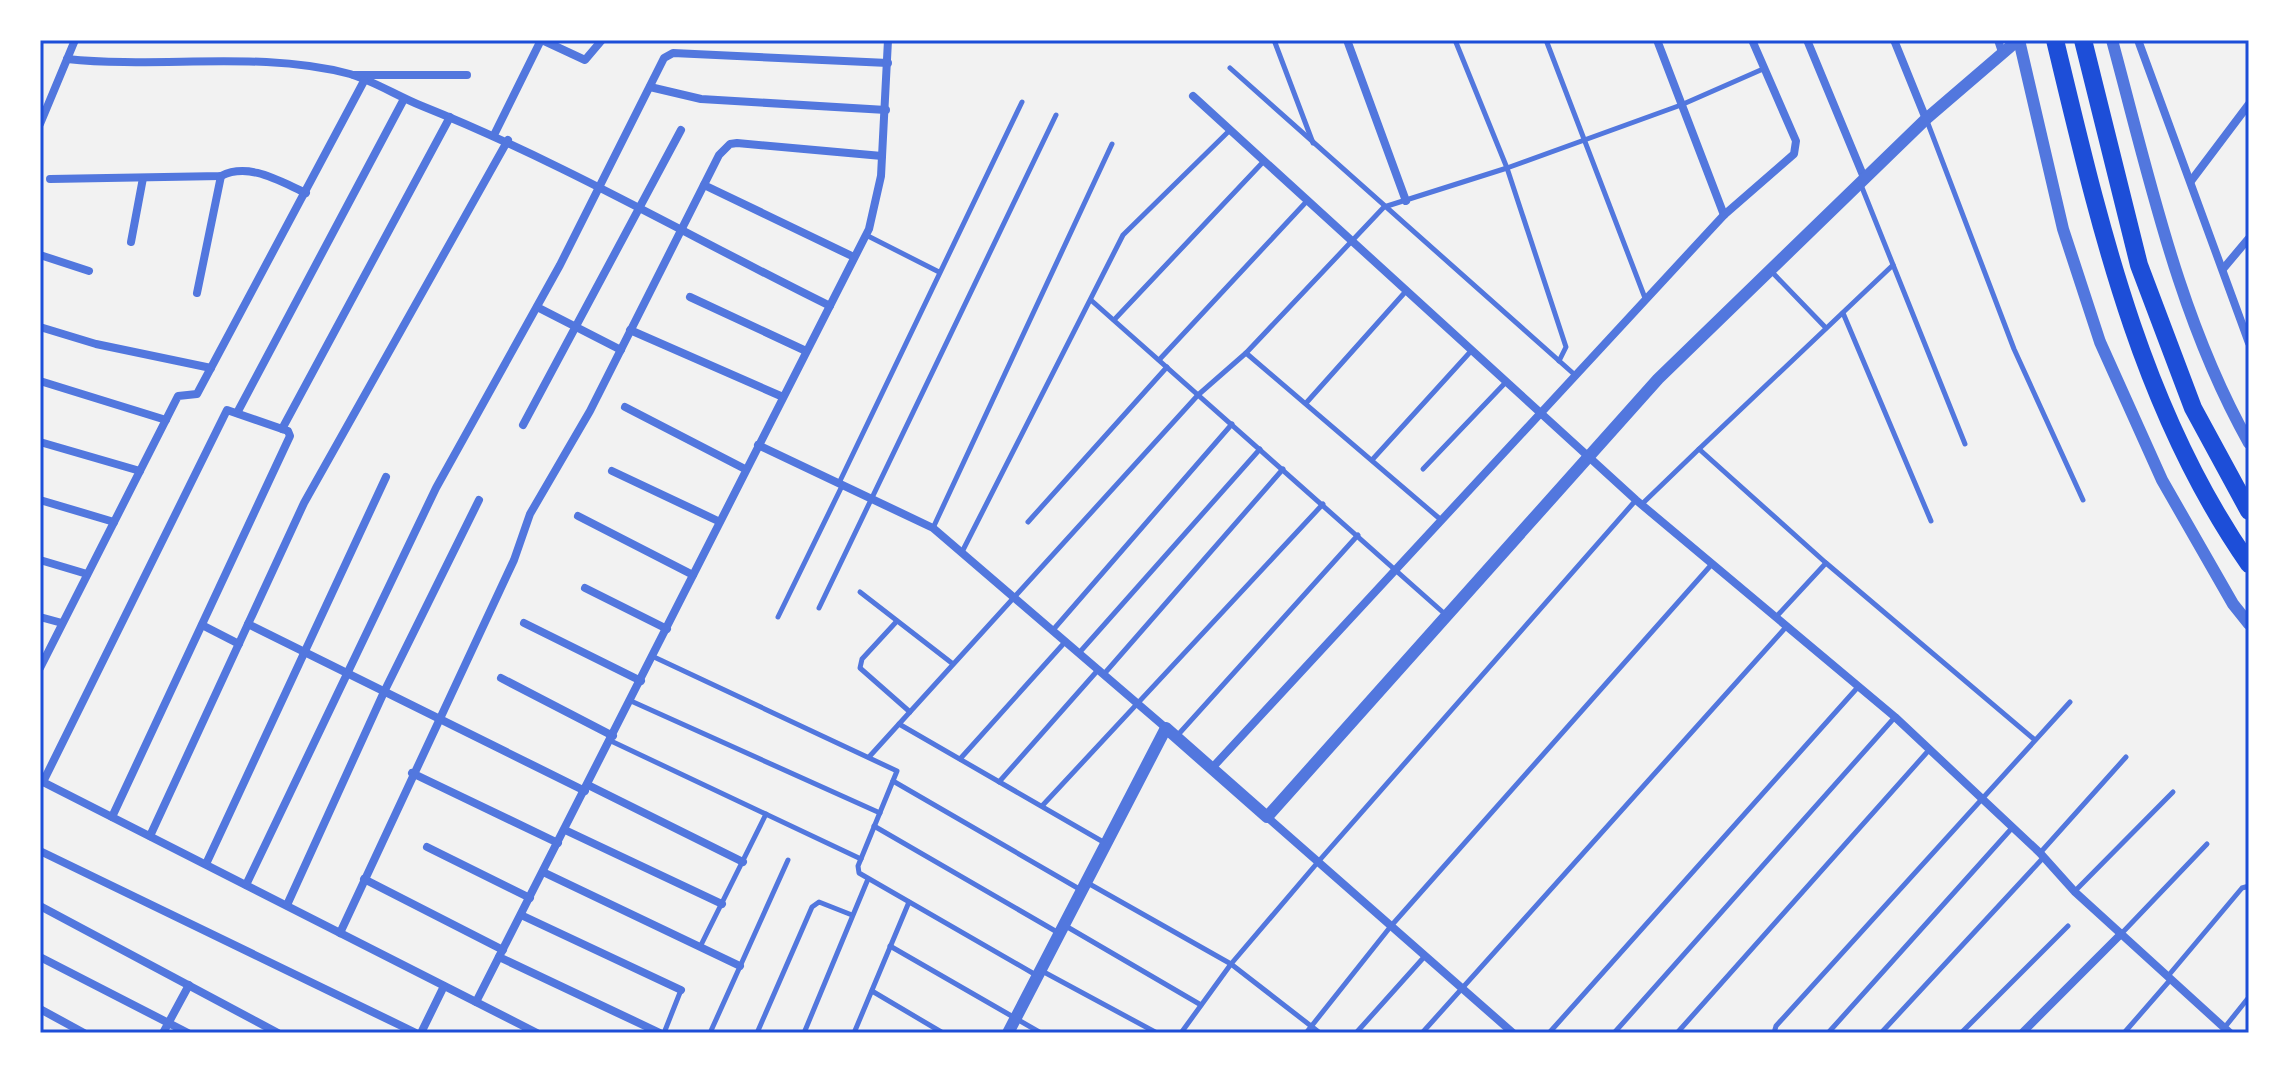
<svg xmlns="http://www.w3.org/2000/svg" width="2289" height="1073" viewBox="0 0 2289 1073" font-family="'DM Sans',sans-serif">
<rect width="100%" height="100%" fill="#f2f2f2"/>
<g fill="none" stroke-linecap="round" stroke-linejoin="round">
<g stroke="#5277de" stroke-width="5">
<polyline points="1274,40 1313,143"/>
<polyline points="1455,40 1507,168 1566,347 1559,361"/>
<polyline points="1546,40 1645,298"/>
<polyline points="1230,68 1575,375"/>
<polyline points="1927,121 2014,349 2083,500"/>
<polyline points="1861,185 1965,444"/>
<polyline points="866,235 939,272"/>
<polyline points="1771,271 1826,328"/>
<polyline points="1092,301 1446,615"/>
<polyline points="1843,313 1931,521"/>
<polyline points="1114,320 1264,161"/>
<polyline points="1246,353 1440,519"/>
<polyline points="1159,360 1307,201"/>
<polyline points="1307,402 1407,290"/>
<polyline points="1699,449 1893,265"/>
<polyline points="1372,460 1472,350"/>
<polyline points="1423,469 1506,382"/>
<polyline points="839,483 1022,102"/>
<polyline points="1642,504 1699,449 1826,563 2035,740"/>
<polyline points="1028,522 1167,367"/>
<polyline points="933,528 1112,144"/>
<polyline points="962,552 1123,235 1230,130"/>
<polyline points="860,592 953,664"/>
<polyline points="819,608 1056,115"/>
<polyline points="778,617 842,486"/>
<polyline points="1776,617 1826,563"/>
<polyline points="897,621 862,659 860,668 910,712"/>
<polyline points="1053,630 1232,424"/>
<polyline points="1079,653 1260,449"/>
<polyline points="654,657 897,771 858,866 859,873 1036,975"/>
<polyline points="1104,674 1283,469"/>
<polyline points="631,701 880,813"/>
<polyline points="899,724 1105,843"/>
<polyline points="1176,737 1358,535"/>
<polyline points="611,741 861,859"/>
<polyline points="869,757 1198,395 1246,353 1384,207 1507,168 1681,105 1763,69"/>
<polyline points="960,759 1065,642"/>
<polyline points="893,781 1081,890"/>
<polyline points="999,782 1098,670"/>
<polyline points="1042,806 1323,504"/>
<polyline points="874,826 1057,932"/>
<polyline points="2040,853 2126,757"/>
<polyline points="1086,882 1231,964 1320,1033"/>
<polyline points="2075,891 2173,792"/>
<polyline points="1064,925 1201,1005"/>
<polyline points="2122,933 2207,844"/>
<polyline points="890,946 1041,1033"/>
<polyline points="700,947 766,814"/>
<polyline points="1042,971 1157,1033"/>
<polyline points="2168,976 2242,888 2249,886"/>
<polyline points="872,991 943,1033"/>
<polyline points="2225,1027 2249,997"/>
<polyline points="664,1033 681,990"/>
<polyline points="710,1033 788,860"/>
<polyline points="757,1033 812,907 819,902 852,915"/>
<polyline points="804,1033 868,879"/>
<polyline points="854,1033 909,902"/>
<polyline points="1181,1033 1231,964 1318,862 1636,500"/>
<polyline points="1306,1033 1391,926 1712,564"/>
<polyline points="1356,1033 1425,956"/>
<polyline points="1422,1033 1786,627"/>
<polyline points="1549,1033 1858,687"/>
<polyline points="1614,1033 1895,717"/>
<polyline points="1677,1033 1929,750"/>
<polyline points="1774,1033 1776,1026 2070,702"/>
<polyline points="1828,1033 2012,828"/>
<polyline points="1881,1033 2043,858"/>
<polyline points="1961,1033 2068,926"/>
<polyline points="2124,1033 2171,979"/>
</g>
<g stroke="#5277de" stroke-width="8">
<polyline points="542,40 585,60 602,40"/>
<polyline points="1347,40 1406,201"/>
<polyline points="1657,40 1724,215"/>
<polyline points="1807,40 1865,180"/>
<polyline points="1894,40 1926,119"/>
<polyline points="1998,40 2002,52"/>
<polyline points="2138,40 2249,343"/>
<path d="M67,59C161,69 258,50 350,74C374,81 399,97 422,106C562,162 694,239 830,306"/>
<polyline points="354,75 467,75"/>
<polyline points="650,87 701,99 886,110"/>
<polyline points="1193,96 1636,500 1895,717 2040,853 2075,892 2230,1033"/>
<polyline points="40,124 75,40"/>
<polyline points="494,135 541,40"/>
<path d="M50,179L221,176C249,162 279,181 306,193"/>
<polyline points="2191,181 2249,104"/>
<polyline points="704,185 854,257"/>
<polyline points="131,242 143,178"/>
<polyline points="40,255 89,271"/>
<polyline points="2223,269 2249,238"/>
<polyline points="197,293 221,176"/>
<polyline points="690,297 806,351"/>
<polyline points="537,307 621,350"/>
<polyline points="40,327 96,344 211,368"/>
<polyline points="630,330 783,397"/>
<polyline points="40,381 166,420"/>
<polyline points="625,407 745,469"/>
<polyline points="237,413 404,99"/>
<polyline points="523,425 681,130"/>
<polyline points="282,429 450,117"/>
<polyline points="40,442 140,471"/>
<polyline points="758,445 933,528 1166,728"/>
<polyline points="612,471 718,521"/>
<polyline points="40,500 114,522"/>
<polyline points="578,516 693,575"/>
<polyline points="40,560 87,574"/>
<polyline points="585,588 667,629"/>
<polyline points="40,617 62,623"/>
<polyline points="524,623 641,681"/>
<polyline points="248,624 585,791"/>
<polyline points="202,625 239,644"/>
<polyline points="40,668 178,396 197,394 364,81"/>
<polyline points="501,678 613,736"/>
<polyline points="1212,768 1724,215 1794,154 1796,141 1752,40"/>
<polyline points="412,773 558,843"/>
<polyline points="41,781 537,1033"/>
<polyline points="43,782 227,410 288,431 290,436 112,817"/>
<polyline points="588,785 743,862"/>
<polyline points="1267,817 1513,1033"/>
<polyline points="565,830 722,904"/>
<polyline points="150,836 304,503 508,140"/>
<polyline points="427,847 530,898"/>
<polyline points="40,851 416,1033"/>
<polyline points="206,864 386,477"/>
<polyline points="543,872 740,966"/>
<polyline points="364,879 503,950"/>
<polyline points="246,885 436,488 560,265 664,58 673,53 888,63"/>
<polyline points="287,905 384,692 479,500"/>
<polyline points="40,906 278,1033"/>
<polyline points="521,915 681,990"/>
<polyline points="340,933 514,560 530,514 590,411 719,155 730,144 737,143 882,156"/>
<polyline points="40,957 188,1033"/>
<polyline points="499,957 660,1033"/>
<polyline points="476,1002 869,229 881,176 888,40"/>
<polyline points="40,1009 84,1033"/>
<polyline points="163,1033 189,985"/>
<polyline points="421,1033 444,986"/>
<polyline points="2022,1033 2121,934"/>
</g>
<g stroke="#5277de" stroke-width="12">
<polyline points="2019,40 2063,229 2100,342 2162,480 2233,604 2249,624"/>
<path d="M2112,40C2149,176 2179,319 2249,443"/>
<polyline points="1008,1033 1166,728 1267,817 1658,379 1926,119 2018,40"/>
</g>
<g stroke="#1d4ed8" stroke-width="18">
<path d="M2055,40C2099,222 2140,408 2249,564"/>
<polyline points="2083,40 2139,265 2193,408 2249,511"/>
</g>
</g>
<rect width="2289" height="1073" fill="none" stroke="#ffffff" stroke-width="84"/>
<rect x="42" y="42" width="2205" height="989" fill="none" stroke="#1d4ed8" stroke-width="3"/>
</svg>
